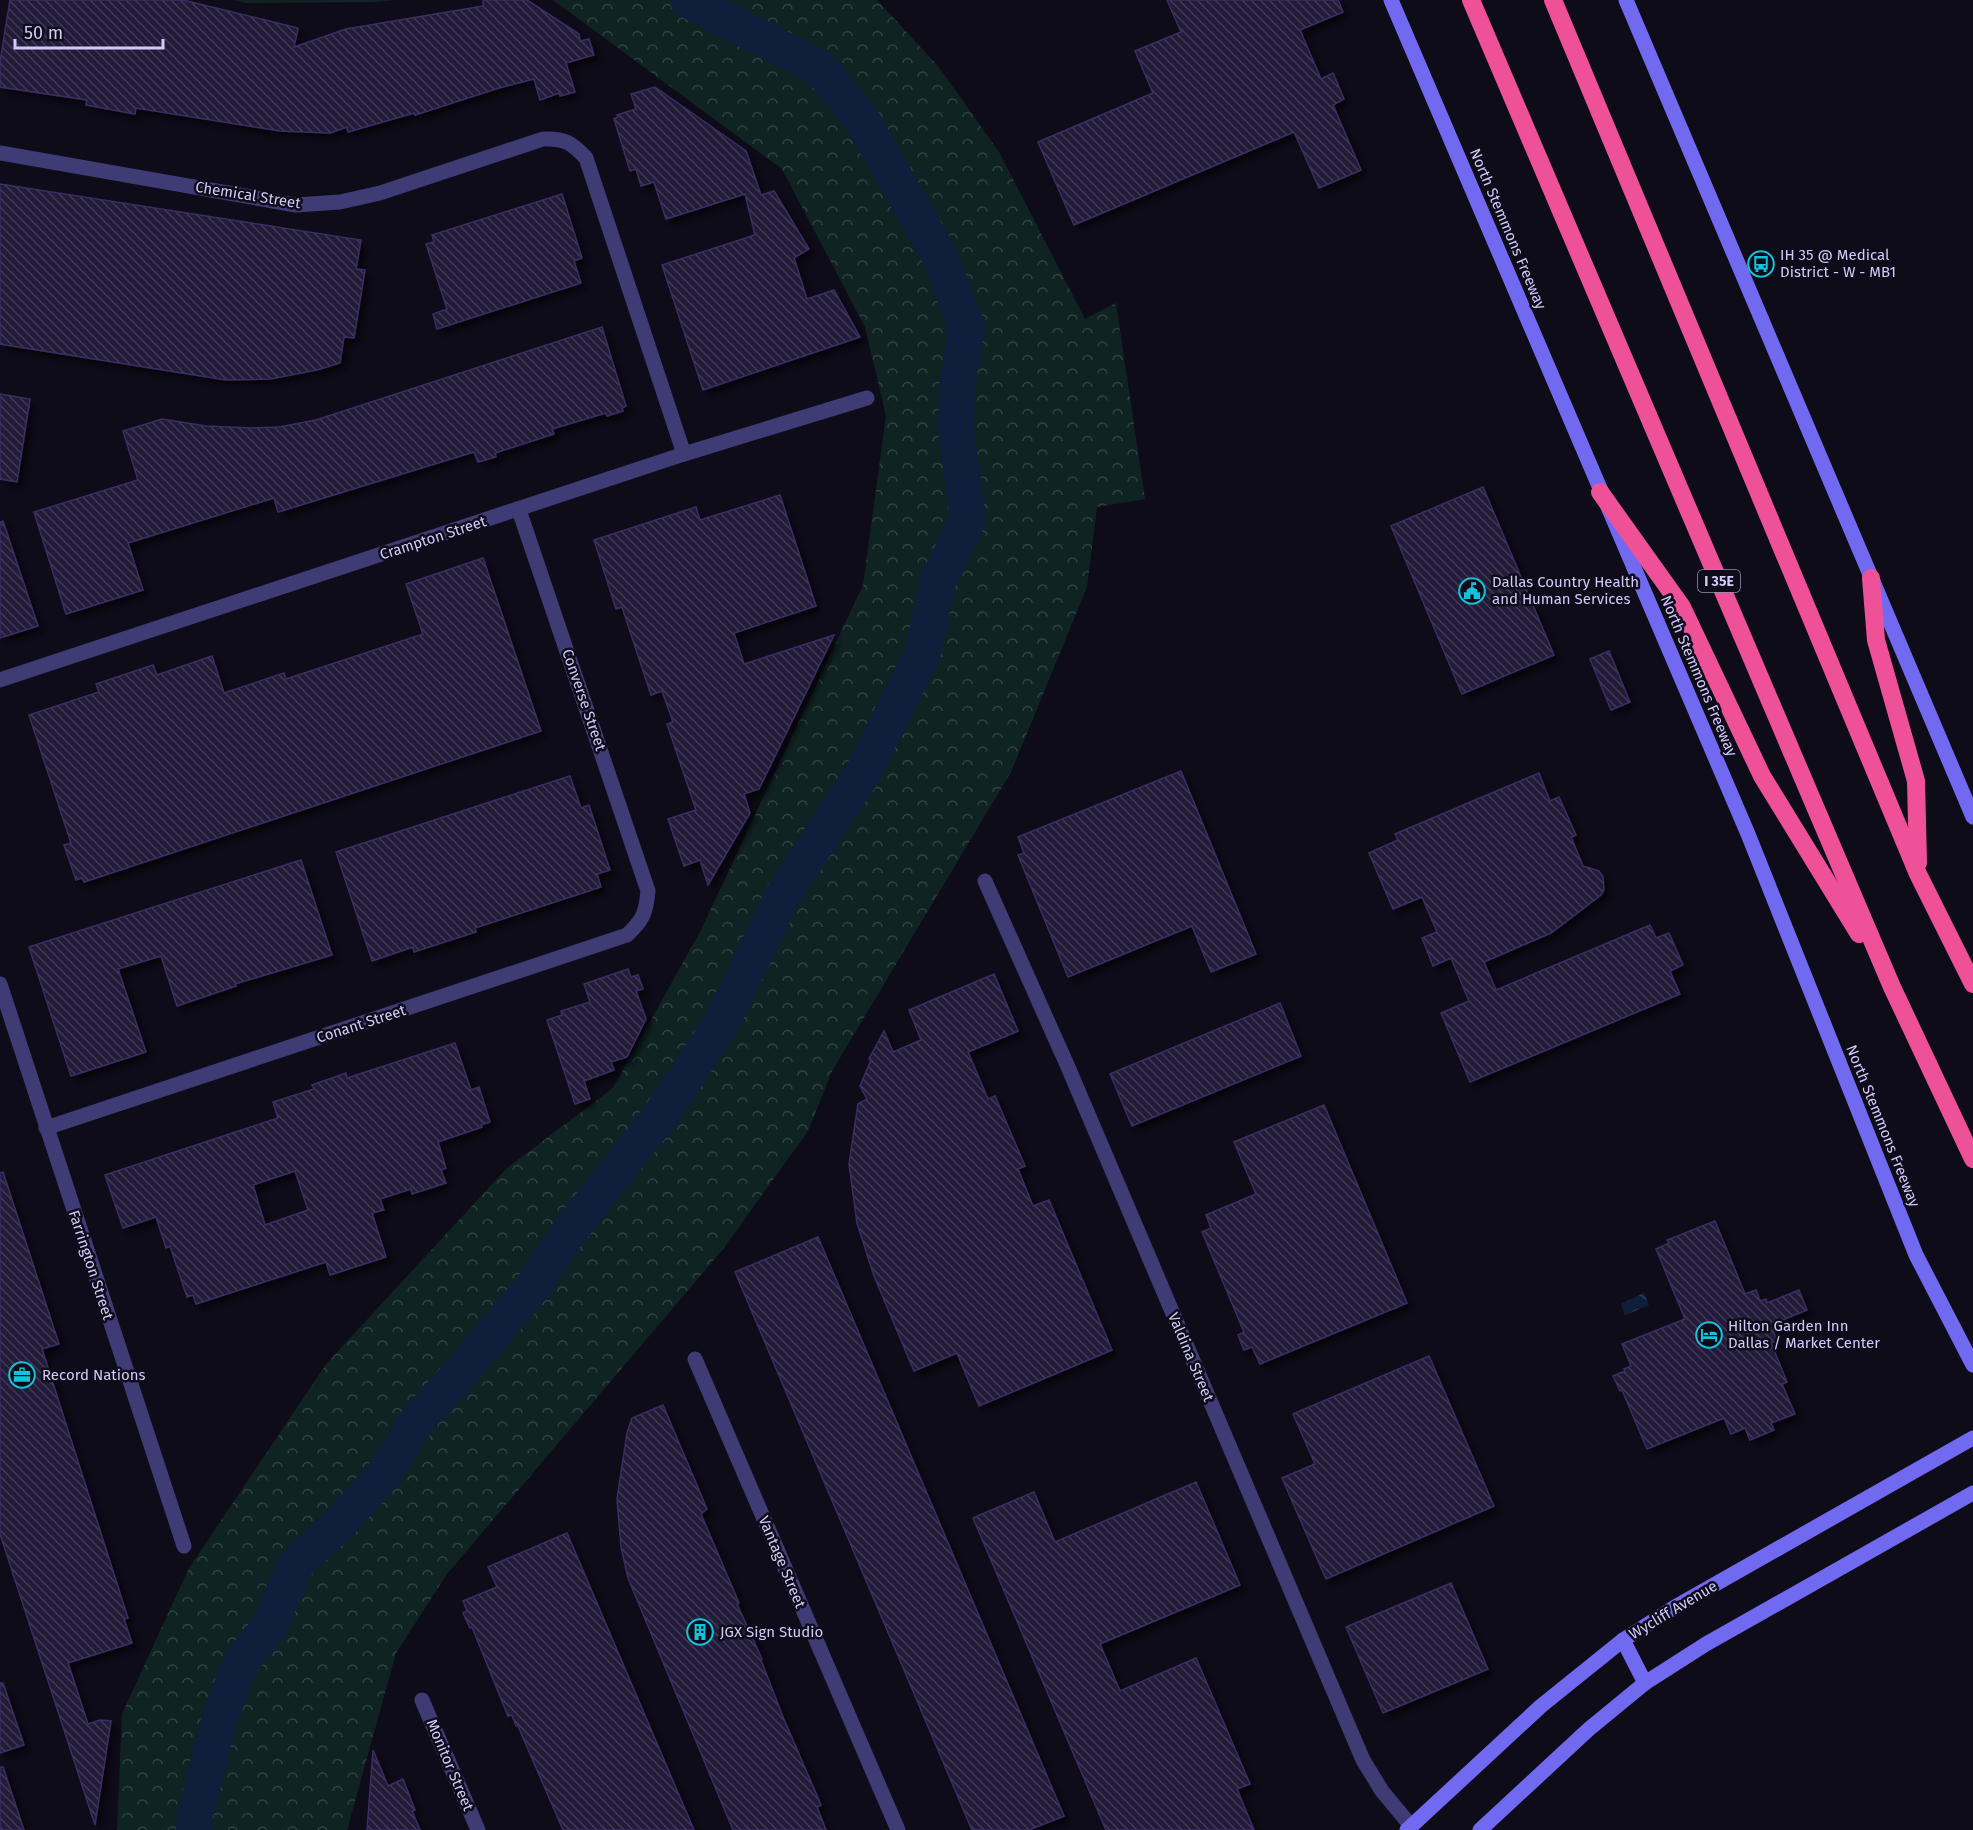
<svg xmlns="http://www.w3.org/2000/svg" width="1973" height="1830" viewBox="0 0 1973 1830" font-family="'Fira Sans',sans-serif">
<defs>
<pattern id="forest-crowns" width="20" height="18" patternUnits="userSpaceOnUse" patternTransform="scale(1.5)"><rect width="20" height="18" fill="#102323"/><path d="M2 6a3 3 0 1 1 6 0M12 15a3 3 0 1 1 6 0" fill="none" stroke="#324244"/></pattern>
<pattern id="water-waves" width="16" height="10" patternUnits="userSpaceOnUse" patternTransform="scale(1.5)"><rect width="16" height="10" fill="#0f1f3b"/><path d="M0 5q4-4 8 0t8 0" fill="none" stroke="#313e58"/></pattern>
<pattern id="building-back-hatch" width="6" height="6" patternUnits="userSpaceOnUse" patternTransform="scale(1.5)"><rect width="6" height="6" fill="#211a39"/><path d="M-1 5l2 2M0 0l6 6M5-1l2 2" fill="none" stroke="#403a57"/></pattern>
<filter id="shadow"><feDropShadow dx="5.5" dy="5.5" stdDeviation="3" flood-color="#0009"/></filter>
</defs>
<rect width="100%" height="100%" fill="#0f0c1a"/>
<g fill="url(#forest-crowns)">
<polygon points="235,0 396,0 375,2 245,3"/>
<polygon points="553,0 877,0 938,66 999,152 1085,319 1116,303 1145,499 1097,507 1087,587 1011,772 832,1071 808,1131 723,1249 447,1574 396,1653 347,1830 117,1830 122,1714 189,1568 327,1363 507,1168 613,1088 701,930 863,585 886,416 865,327 782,169"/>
</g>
<polygon fill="url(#water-waves)" points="1644,1293 1649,1305 1625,1315 1621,1304"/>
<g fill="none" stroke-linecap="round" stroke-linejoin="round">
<polyline stroke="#0f1f3b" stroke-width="36" points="194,1830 195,1816 218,1724 240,1664 269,1627 295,1565 339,1524 383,1475 418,1420 464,1369 535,1284 568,1233 661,1115 721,1024 784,893 861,776 923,652 937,583 968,520 956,429 957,387 967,327 940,257 864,123 821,69 688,0"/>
</g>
<g fill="url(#building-back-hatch)" stroke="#3a2e63" stroke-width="1.5" fill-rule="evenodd" filter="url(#shadow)">
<polygon points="10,0 183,0 298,28 294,47 346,29 483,6 483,0 527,0 579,34 580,41 589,39 594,55 566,63 575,92 560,96 559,93 540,100 534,79 499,88 415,115 414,113 348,132 347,127 330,133 280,131 136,108 135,114 86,105 87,100 0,87 0,62"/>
<polygon points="1167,0 1338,0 1343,12 1300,30 1321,79 1333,73 1344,99 1333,105 1361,170 1319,188 1294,132 1074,225 1038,142 1153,93 1135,51 1181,32"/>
<polygon points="655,87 746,151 761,195 774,191 809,249 794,258 807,299 834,290 860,337 703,390 662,265 755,235 745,194 666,219 654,182 641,186 636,169 630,171 614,119 618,117 617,115 636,109 631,94"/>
<polygon points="0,184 361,240 356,269 365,270 354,338 344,337 340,363 317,370 270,379 226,380 0,344"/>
<polygon points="562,194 582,258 574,261 581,283 437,329 433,314 447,309 426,244 434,242 432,235"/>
<polygon points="602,327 626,406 622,408 623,411 607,416 606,413 552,429 554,434 495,453 496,457 478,462 474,452 278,512 274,498 128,543 143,590 66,614 34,512 138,480 123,431 162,419 206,426 252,428 279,427 316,420"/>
<polygon points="0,394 30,399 17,482 0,479"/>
<polygon points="1483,487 1554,655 1462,694 1391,526"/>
<polygon points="780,495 816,606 734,633 744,664 834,635 759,789 744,794 750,813 708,885 700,860 684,866 668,819 696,810 667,724 673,722 662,691 651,695 622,607 616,609 594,540 696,507 700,520"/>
<polygon points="3,521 38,626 0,638 0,522"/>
<polygon points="483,558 541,731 84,882 82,878 76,880 64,845 71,843 29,715 99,692 96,684 153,665 157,675 212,656 224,693 284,673 286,679 423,634 406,584"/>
<polygon points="1609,651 1630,702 1611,710 1590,659"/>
<polygon points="1181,771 1256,954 1211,972 1192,926 1068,977 1018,855 1024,853 1018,837"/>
<polygon points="1539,773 1550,801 1559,797 1576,835 1571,837 1583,866 1599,871 1603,877 1604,890 1601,895 1551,933 1484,962 1496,990 1650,925 1656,938 1669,933 1683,965 1670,971 1680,994 1470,1082 1441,1013 1469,1001 1451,958 1433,966 1422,938 1437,932 1422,897 1393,909 1369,853 1398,840 1395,834"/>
<polygon points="570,776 581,808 589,805 610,870 597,874 601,887 475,928 476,932 429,947 414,952 413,947 372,961 336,852"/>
<polygon points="301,860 332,955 235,984 236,986 177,1006 161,956 118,969 146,1052 71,1076 29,947"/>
<polygon points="628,969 631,977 638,975 643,989 636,991 646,1019 627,1057 611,1062 614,1070 584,1081 590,1099 575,1104 547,1020 562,1015 561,1011 590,1002 584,984"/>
<polygon points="994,974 1018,1031 968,1052 988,1099 995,1096 1025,1166 1018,1169 1033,1206 1049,1200 1112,1350 979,1406 957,1353 914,1371 874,1276 857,1223 849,1164 858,1104 867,1099 860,1086 871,1060 869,1059 884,1031 893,1052 921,1040 909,1010"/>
<polygon points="1280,1003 1301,1056 1132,1126 1110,1074"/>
<path d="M455,1043L471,1090L479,1087L490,1122L481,1125L482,1127L438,1142L446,1168L441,1170L446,1183L412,1194L411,1189L380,1199L384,1210L372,1213L386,1257L330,1275L326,1262L196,1304L193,1295L187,1297L170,1246L166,1248L156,1217L123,1228L105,1175L278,1118L273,1102L314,1089L312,1085L346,1073L347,1078ZM295,1171L308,1210L265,1225L253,1185Z"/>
<polygon points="1324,1105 1407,1303 1260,1364 1252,1347 1244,1350 1238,1335 1244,1332 1202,1232 1211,1228 1206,1215 1256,1194 1234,1142"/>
<polygon points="3,1172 59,1344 42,1349 128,1618 124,1619 132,1643 68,1663 88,1724 100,1720 111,1721 95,1825 0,1534 0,1173"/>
<polygon points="1715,1221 1745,1294 1756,1290 1760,1301 1766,1299 1767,1303 1799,1290 1807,1310 1775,1323 1777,1328 1773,1330 1777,1341 1771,1343 1787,1382 1782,1384 1795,1414 1771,1423 1774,1430 1750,1440 1745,1428 1731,1434 1724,1418 1647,1449 1622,1390 1620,1391 1613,1376 1625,1371 1624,1369 1631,1366 1622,1344 1685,1319 1656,1249 1669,1243 1667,1240"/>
<polygon points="818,1237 1064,1816 1029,1830 972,1830 735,1272"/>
<polygon points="1429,1356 1494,1506 1326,1579 1282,1478 1315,1464 1293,1414"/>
<polygon points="663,1405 707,1509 701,1514 739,1603 737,1604 762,1659 761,1660 783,1717 821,1805 817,1807 826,1830 733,1830 628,1578 621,1547 617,1499 627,1433 632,1418"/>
<polygon points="1196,1482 1240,1585 1100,1644 1120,1691 1196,1658 1250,1784 1237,1789 1254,1830 1106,1830 973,1518 1034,1492 1055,1542"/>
<polygon points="567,1533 694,1830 563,1830 518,1726 516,1726 512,1715 508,1716 472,1627 470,1628 463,1613 467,1611 463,1601 497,1587 488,1567"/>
<polygon points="1451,1583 1488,1669 1383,1713 1346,1627"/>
<polygon points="0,1683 3,1683 24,1745 0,1753"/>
<polygon points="373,1750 388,1786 403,1779 415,1810 412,1811 420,1830 367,1830"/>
<polygon points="0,1767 3,1767 24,1830 0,1830"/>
</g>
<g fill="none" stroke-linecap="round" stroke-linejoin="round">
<g stroke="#3f3b75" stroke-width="15">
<path d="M0,153L296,205L340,202L380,193L543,139C564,138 571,142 586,158L684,454"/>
<polyline points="0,680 684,454 867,398"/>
<polyline points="985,881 1068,1067 1363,1760 1382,1791 1411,1826"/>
<polyline points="0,984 184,1546"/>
<path d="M46,1128L627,935C643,920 646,913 648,891L519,510"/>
<polyline points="695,1359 898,1830"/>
<polyline points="422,1700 478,1830"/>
</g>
<g stroke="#716af1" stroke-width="15">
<polyline points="1391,0 1748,834 1916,1255 1973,1365"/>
<path d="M1626,0C1743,272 1857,545 1973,817"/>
<polyline points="1623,1640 1645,1683"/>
<polyline points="1407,1830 1541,1706 1623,1640 1675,1607 1973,1438"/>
<polyline points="1480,1830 1589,1729 1645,1683 1706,1644 1973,1493"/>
</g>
<g stroke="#ef5198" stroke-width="18">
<polyline points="1471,0 1892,987 1973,1159"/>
<polyline points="1553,0 1918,874 1973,984"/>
<polyline points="1600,492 1682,607 1762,776 1859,934"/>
<polyline points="1871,578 1876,640 1916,781 1918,863"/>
</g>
</g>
<defs>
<g id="bus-ring" transform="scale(1.35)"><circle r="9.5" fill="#0f0c1a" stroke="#15c2dc" stroke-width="1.5"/><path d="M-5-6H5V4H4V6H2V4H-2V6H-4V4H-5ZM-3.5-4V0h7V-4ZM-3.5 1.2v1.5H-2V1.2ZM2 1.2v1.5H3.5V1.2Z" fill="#15c2dc"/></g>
<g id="civic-ring" transform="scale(1.35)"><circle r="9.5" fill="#0f0c1a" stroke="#15c2dc" stroke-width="1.5"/><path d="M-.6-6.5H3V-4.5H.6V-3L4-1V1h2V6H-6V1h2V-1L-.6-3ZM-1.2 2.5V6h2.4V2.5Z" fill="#15c2dc"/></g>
<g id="hotel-ring" transform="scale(1.35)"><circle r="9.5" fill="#0f0c1a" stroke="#15c2dc" stroke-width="1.5"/><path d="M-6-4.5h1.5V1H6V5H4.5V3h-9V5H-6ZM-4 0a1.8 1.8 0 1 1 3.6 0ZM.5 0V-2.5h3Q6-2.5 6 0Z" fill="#15c2dc"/></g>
<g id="office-ring" transform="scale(1.35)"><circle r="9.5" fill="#0f0c1a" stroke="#15c2dc" stroke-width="1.5"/><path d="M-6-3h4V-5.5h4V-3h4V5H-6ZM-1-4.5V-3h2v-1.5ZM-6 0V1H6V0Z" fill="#15c2dc"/></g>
<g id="building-ring" transform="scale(1.35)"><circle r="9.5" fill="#0f0c1a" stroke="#15c2dc" stroke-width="1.5"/><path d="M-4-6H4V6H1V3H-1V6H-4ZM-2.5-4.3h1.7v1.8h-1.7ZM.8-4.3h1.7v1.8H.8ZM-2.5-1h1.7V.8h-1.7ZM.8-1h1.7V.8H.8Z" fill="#15c2dc"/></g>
</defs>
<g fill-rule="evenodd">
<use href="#bus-ring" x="1761" y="264"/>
<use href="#civic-ring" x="1472" y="591"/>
<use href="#hotel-ring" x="1709" y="1335"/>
<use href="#office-ring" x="22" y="1375"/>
<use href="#building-ring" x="700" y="1632"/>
</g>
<g text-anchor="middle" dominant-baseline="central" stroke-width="5" stroke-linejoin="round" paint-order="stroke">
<rect fill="#0f0c1a" stroke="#9791b7" stroke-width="1.5" x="1698" y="570" width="42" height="22" rx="4.5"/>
<g font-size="14" font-weight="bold" fill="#d1cafa">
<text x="1719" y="581">I 35E</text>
</g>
<g font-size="15" fill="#d1cafa" stroke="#0f0c1a">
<text transform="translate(248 195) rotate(9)">Chemical Street</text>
<text transform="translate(1508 229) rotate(67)">North Stemmons Freeway</text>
<text transform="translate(433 538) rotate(-18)">Crampton Street</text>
<text transform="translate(1699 676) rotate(67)">North Stemmons Freeway</text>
<text transform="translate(584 700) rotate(71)">Converse Street</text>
<text transform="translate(361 1024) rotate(-18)">Conant Street</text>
<text transform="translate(1883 1126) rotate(68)">North Stemmons Freeway</text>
<text transform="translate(91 1265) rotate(72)">Farrington Street</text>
<text transform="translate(1191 1357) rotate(67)">Valdina Street</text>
<text transform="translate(782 1562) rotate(67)">Vantage Street</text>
<text transform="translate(1673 1610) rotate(-31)">Wycliff Avenue</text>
<text transform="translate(450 1765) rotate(67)">Monitor Street</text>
</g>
<g font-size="15" fill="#d1cafa" stroke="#0f0c1a" text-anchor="start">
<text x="1780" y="255">IH 35 @ Medical<tspan x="1780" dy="17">District - W - MB1</tspan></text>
<text x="1492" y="582">Dallas Country Health<tspan x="1492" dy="17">and Human Services</tspan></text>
<text x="1728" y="1326">Hilton Garden Inn<tspan x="1728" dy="17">Dallas / Market Center</tspan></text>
<text x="42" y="1375">Record Nations</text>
<text x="720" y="1632">JGX Sign Studio</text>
</g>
</g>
<path d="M15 39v9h148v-9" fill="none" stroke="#d1cafa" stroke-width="3"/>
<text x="24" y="39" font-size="18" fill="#d1cafa" stroke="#0f0c1a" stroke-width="4.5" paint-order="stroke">50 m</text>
</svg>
